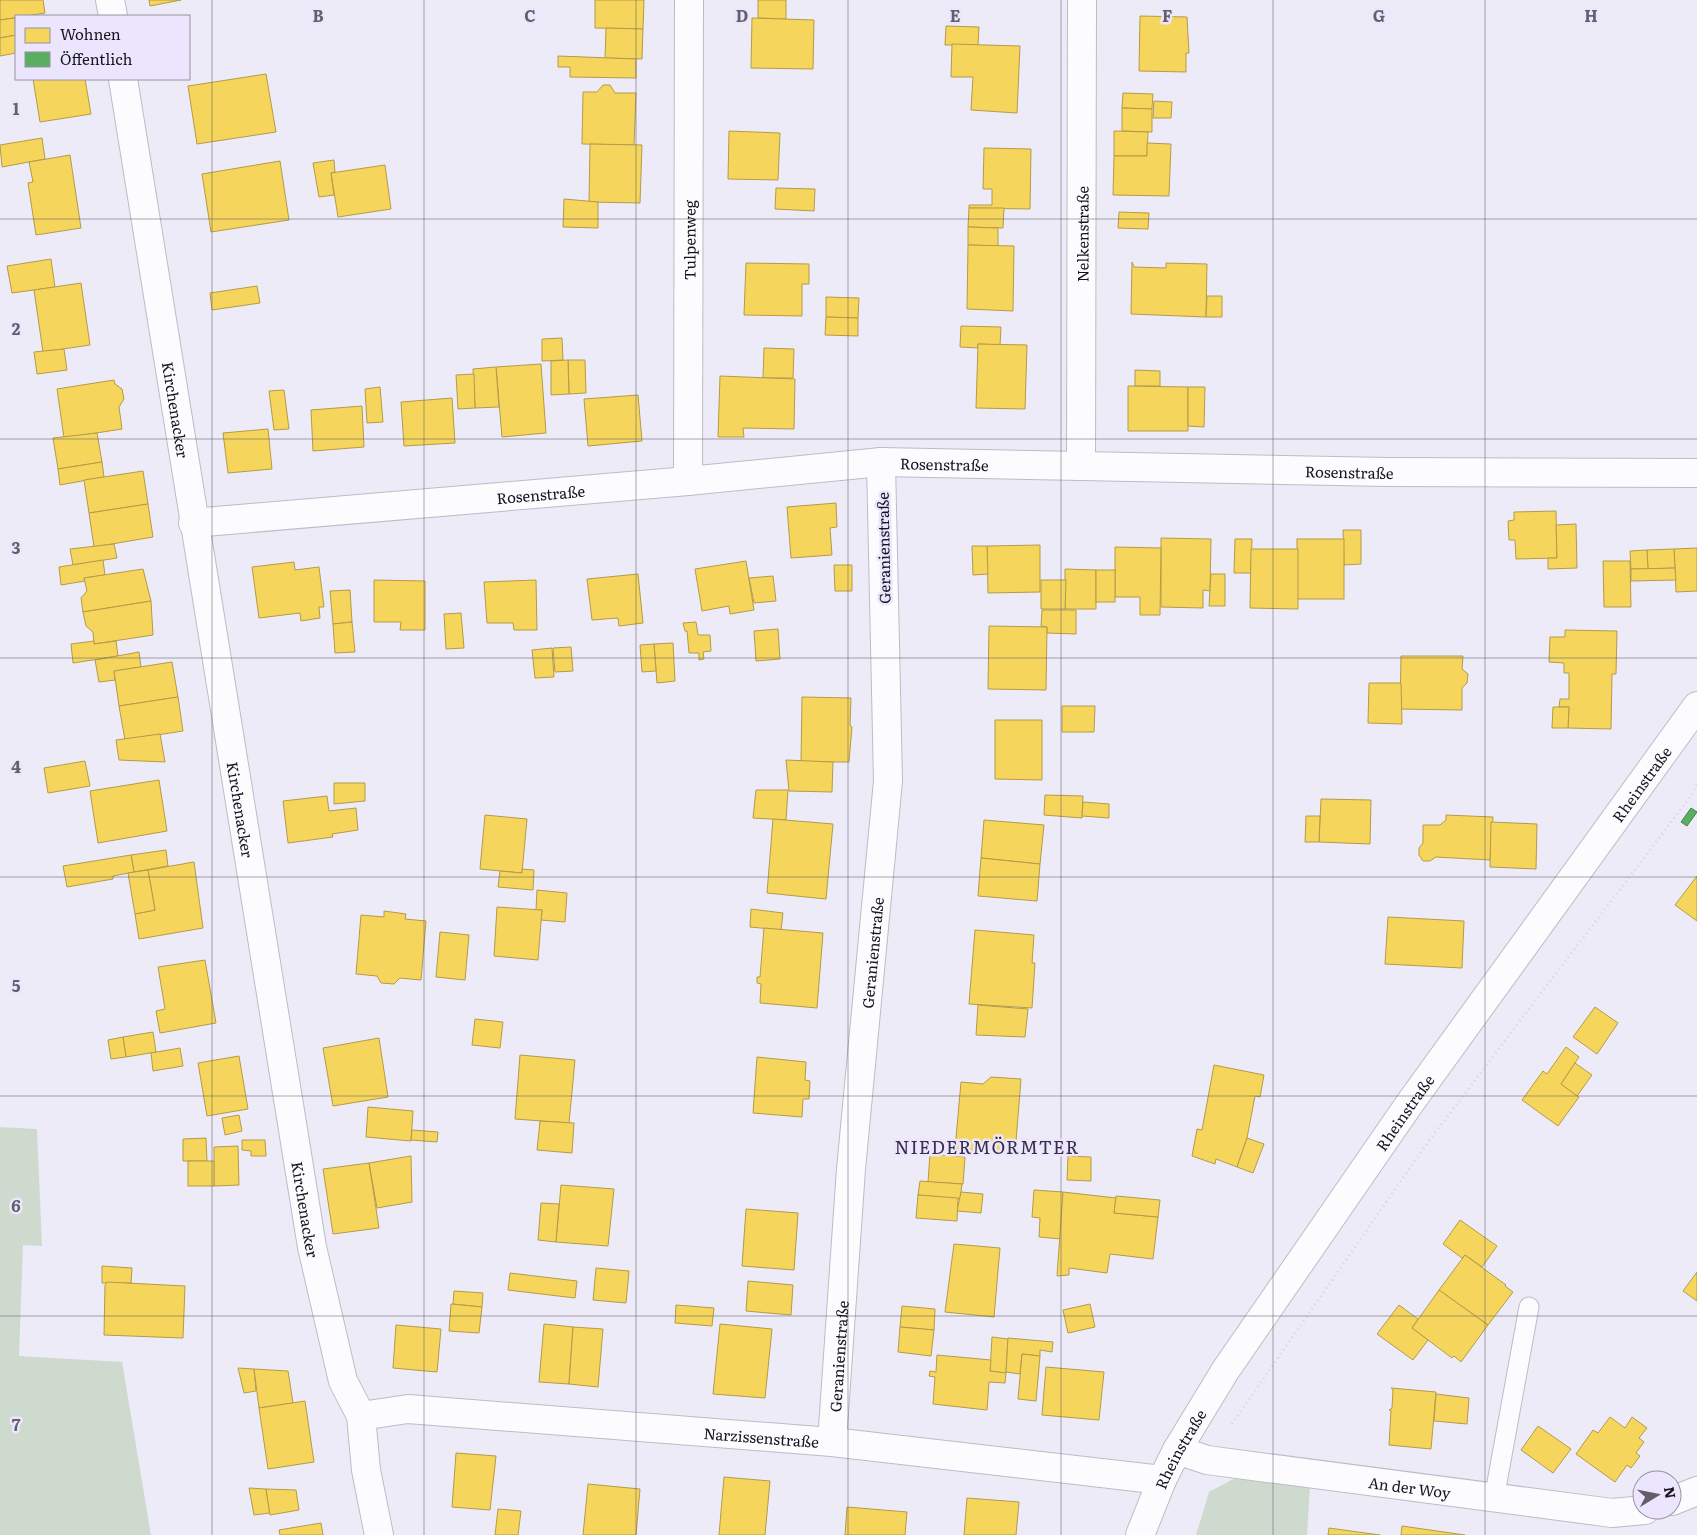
<svg xmlns="http://www.w3.org/2000/svg" width="1697" height="1535" viewBox="0 0 1697 1535" font-family="Literata,serif">
<rect width="100%" height="100%" fill="#eeebf8"/>
<g fill="#cfdacf">
<polygon points="0,1127 37,1129 42,1246 23,1245 19,1356 122,1362 151,1535 0,1535"/>
<polygon points="1237,1477 1310,1487 1307,1535 1196,1535 1209,1492"/>
</g>
<g fill="#f6d55c" stroke="#b39b49">
<polygon points="0,0 43,0 45,13 0,20"/>
<polygon points="149,0 181,0 150,6"/>
<polygon points="595,0 644,0 643,29 595,28"/>
<polygon points="758,0 786,0 786,19 758,18"/>
<polygon points="1140,16 1187,17 1189,53 1186,53 1186,72 1139,71"/>
<polygon points="15,18 16,35 0,38 0,20"/>
<polygon points="752,18 814,20 813,69 751,68"/>
<polygon points="946,26 979,27 978,45 945,45"/>
<polygon points="606,28 643,29 642,59 605,58"/>
<polygon points="16,35 16,53 0,56 0,38"/>
<polygon points="952,44 1020,46 1017,113 971,110 973,77 951,77"/>
<polygon points="558,56 636,59 636,78 570,77 570,67 558,67"/>
<polygon points="266,74 276,132 197,144 188,86"/>
<polygon points="33,79 85,79 91,114 40,122"/>
<polygon points="603,85 610,85 615,93 636,93 634,145 582,144 583,92 597,92"/>
<polygon points="1123,93 1153,94 1152,109 1122,108"/>
<polygon points="1154,101 1172,102 1171,118 1153,118"/>
<polygon points="1122,108 1152,109 1152,132 1122,131"/>
<polygon points="729,131 780,133 778,180 728,179"/>
<polygon points="1114,131 1148,132 1147,156 1114,156"/>
<polygon points="42,138 45,159 2,167 0,145"/>
<polygon points="1147,143 1171,144 1169,196 1113,195 1114,156 1147,156"/>
<polygon points="590,144 642,145 640,203 589,202"/>
<polygon points="984,148 1031,149 1030,209 969,208 969,205 992,205 992,189 983,189"/>
<polygon points="70,155 81,228 36,235 28,183 33,182 29,162"/>
<polygon points="334,160 335,172 331,173 334,195 319,197 313,163"/>
<polygon points="280,161 289,220 211,232 202,174"/>
<polygon points="385,165 391,209 338,217 331,173"/>
<polygon points="776,188 815,189 814,211 775,209"/>
<polygon points="564,199 598,202 598,228 563,227"/>
<polygon points="969,208 1004,208 1003,228 968,227"/>
<polygon points="1119,212 1149,213 1148,229 1118,228"/>
<polygon points="968,227 998,228 998,246 968,245"/>
<polygon points="968,245 1014,246 1013,311 967,309"/>
<polygon points="51,259 55,287 12,293 7,266"/>
<polygon points="1132,262 1134,267 1166,268 1166,263 1207,264 1206,317 1131,314"/>
<polygon points="746,263 809,264 809,284 802,284 802,316 744,315"/>
<polygon points="81,283 90,345 43,352 34,290"/>
<polygon points="257,286 260,303 212,310 210,293"/>
<polygon points="1207,296 1222,296 1222,317 1206,317"/>
<polygon points="826,297 859,298 858,318 826,317"/>
<polygon points="826,317 858,318 858,336 825,335"/>
<polygon points="961,326 1001,327 1000,345 978,344 978,348 960,347"/>
<polygon points="562,338 563,360 542,361 542,339"/>
<polygon points="978,344 1027,345 1025,409 976,408"/>
<polygon points="764,348 794,349 793,378 763,378"/>
<polygon points="64,349 67,370 37,374 34,352"/>
<polygon points="568,360 585,360 586,393 569,394"/>
<polygon points="568,360 569,394 551,395 551,361"/>
<polygon points="541,364 546,433 502,437 496,367"/>
<polygon points="496,367 499,407 475,408 473,369"/>
<polygon points="1135,370 1160,371 1160,386 1135,386"/>
<polygon points="474,374 475,408 458,409 456,375"/>
<polygon points="720,376 795,379 794,429 743,428 744,437 718,437"/>
<polygon points="114,380 115,384 122,389 124,399 119,407 122,429 64,438 57,389"/>
<polygon points="1128,386 1188,387 1188,431 1128,431"/>
<polygon points="380,387 383,422 367,423 365,389"/>
<polygon points="1188,387 1205,387 1204,427 1188,426"/>
<polygon points="284,390 289,429 274,430 269,391"/>
<polygon points="638,395 642,441 588,446 584,399"/>
<polygon points="452,398 455,443 404,446 401,402"/>
<polygon points="362,406 364,447 313,451 311,410"/>
<polygon points="268,429 272,469 228,473 223,433"/>
<polygon points="97,433 102,462 58,469 53,438"/>
<polygon points="102,462 104,477 60,485 58,469"/>
<polygon points="143,471 148,504 89,513 84,480"/>
<polygon points="836,503 837,527 830,528 832,555 791,558 787,507"/>
<polygon points="148,504 153,537 94,547 89,513"/>
<polygon points="1556,511 1557,558 1516,559 1515,540 1509,540 1508,521 1514,520 1514,512"/>
<polygon points="1576,524 1577,568 1548,569 1548,558 1557,558 1556,525"/>
<polygon points="1343,530 1361,530 1361,564 1344,565"/>
<polygon points="1161,538 1211,539 1210,591 1203,590 1203,608 1161,607"/>
<polygon points="1235,539 1252,539 1251,573 1234,573"/>
<rect x="1297" y="539" width="47" height="60"/>
<polygon points="114,544 117,558 73,565 70,549"/>
<polygon points="1040,545 1040,592 988,593 987,546"/>
<polygon points="972,546 987,546 988,574 973,575"/>
<polygon points="1115,547 1161,548 1160,615 1140,615 1140,597 1115,597"/>
<polygon points="1697,548 1697,591 1676,592 1674,549"/>
<polygon points="1251,549 1298,549 1298,609 1250,608"/>
<polygon points="1674,549 1675,568 1648,569 1647,550"/>
<polygon points="1647,550 1648,569 1631,569 1630,551"/>
<polygon points="103,560 105,575 84,578 85,581 61,585 59,567"/>
<polygon points="746,561 754,610 730,614 729,606 702,611 695,569"/>
<polygon points="1603,561 1630,561 1631,607 1604,607"/>
<polygon points="294,562 295,570 319,567 324,607 319,607 320,618 301,621 300,613 259,618 252,567"/>
<polygon points="834,565 852,565 852,591 835,591"/>
<polygon points="1675,568 1676,580 1631,581 1631,569"/>
<polygon points="143,569 151,601 83,612 81,598 87,591 84,578"/>
<polygon points="1065,569 1096,570 1096,609 1065,609"/>
<rect x="1096" y="570" width="19" height="32"/>
<polygon points="638,574 643,623 619,626 618,618 592,620 587,579"/>
<polygon points="1211,574 1225,574 1225,606 1209,606"/>
<polygon points="773,576 776,601 754,603 749,578"/>
<polygon points="374,580 425,581 425,630 400,630 401,622 374,622"/>
<polygon points="536,580 537,630 514,630 513,623 487,623 484,582"/>
<polygon points="1041,580 1066,580 1065,609 1041,609"/>
<polygon points="350,590 352,622 333,624 330,591"/>
<polygon points="151,601 153,635 94,644 93,632 86,626 83,612"/>
<polygon points="1042,610 1076,610 1076,634 1047,633 1047,627 1041,626"/>
<polygon points="461,613 464,648 446,649 444,614"/>
<polygon points="352,622 355,652 335,653 333,624"/>
<polygon points="696,622 698,635 710,635 711,651 703,652 704,659 699,660 699,653 689,653 687,631 685,631 683,623"/>
<polygon points="989,626 1047,627 1046,690 988,689"/>
<polygon points="778,629 780,659 756,661 754,631"/>
<polygon points="1565,630 1617,631 1616,674 1612,674 1611,729 1568,728 1569,707 1559,707 1560,699 1569,699 1569,673 1564,673 1564,663 1549,662 1550,637 1565,637"/>
<polygon points="94,641 94,644 116,641 118,656 73,663 71,644"/>
<polygon points="673,643 675,681 657,683 654,644"/>
<polygon points="654,644 656,671 642,672 640,645"/>
<polygon points="571,647 573,671 555,672 553,648"/>
<polygon points="552,648 554,677 535,678 532,650"/>
<polygon points="139,652 141,667 114,671 115,680 99,682 95,660"/>
<polygon points="1401,656 1463,656 1462,669 1468,674 1467,683 1462,688 1462,710 1400,709"/>
<polygon points="172,662 178,697 119,706 114,671"/>
<polygon points="1369,683 1401,683 1402,724 1368,723"/>
<polygon points="178,697 183,731 125,740 119,706"/>
<polygon points="802,697 851,698 850,725 852,727 849,762 801,762"/>
<polygon points="1062,706 1095,706 1094,732 1062,732"/>
<polygon points="1553,707 1569,707 1568,728 1552,728"/>
<polygon points="995,720 1042,720 1042,780 995,779"/>
<polygon points="160,734 165,762 119,760 116,740"/>
<polygon points="786,760 833,762 832,792 789,791"/>
<polygon points="85,761 90,786 48,793 44,768"/>
<polygon points="159,780 167,831 98,843 90,791"/>
<polygon points="334,783 365,783 365,801 334,804"/>
<polygon points="756,790 788,790 786,820 753,818"/>
<polygon points="1045,795 1083,796 1082,818 1044,815"/>
<polygon points="327,796 329,811 356,808 358,830 332,834 333,837 288,843 283,801"/>
<polygon points="1321,799 1371,800 1370,844 1319,842"/>
<polygon points="1083,802 1109,804 1109,818 1082,816"/>
<polygon points="485,815 527,819 522,873 480,869"/>
<polygon points="1446,815 1493,817 1490,860 1436,857 1430,861 1423,861 1419,855 1419,848 1423,843 1423,825 1440,825 1446,820"/>
<polygon points="1306,816 1320,816 1319,842 1305,842"/>
<polygon points="773,819 833,824 826,899 767,893"/>
<polygon points="984,820 1044,825 1040,864 981,858"/>
<polygon points="1491,822 1537,824 1536,869 1490,867"/>
<polygon points="166,850 168,866 134,872 131,855"/>
<polygon points="131,855 134,872 113,876 113,879 67,887 63,866"/>
<polygon points="981,858 1040,864 1037,901 978,896"/>
<polygon points="194,862 203,928 139,939 135,914 155,910 148,870"/>
<polygon points="522,869 534,870 533,890 498,887 500,871 522,873"/>
<polygon points="148,870 155,910 135,914 128,873"/>
<polygon points="1697,876 1697,921 1675,905"/>
<polygon points="537,890 567,893 565,922 541,920 542,910 536,910"/>
<polygon points="497,907 542,910 538,960 494,956"/>
<polygon points="751,909 783,913 781,930 750,927"/>
<polygon points="384,911 406,914 405,919 426,921 421,980 400,978 394,984 381,983 377,976 356,974 361,915 384,917"/>
<polygon points="1388,917 1464,921 1462,968 1385,964"/>
<polygon points="764,928 823,933 817,1008 760,1003 761,984 757,983 757,977 760,977"/>
<polygon points="975,930 1034,935 1032,963 1035,963 1032,1008 969,1004"/>
<polygon points="440,932 469,935 465,980 436,977"/>
<polygon points="205,960 216,1023 160,1033 156,1011 165,1009 158,967"/>
<polygon points="978,1005 1028,1009 1025,1037 976,1035"/>
<polygon points="1595,1007 1618,1023 1597,1054 1573,1037"/>
<polygon points="475,1019 503,1022 500,1048 472,1045"/>
<polygon points="153,1032 156,1052 126,1057 123,1037"/>
<polygon points="123,1037 126,1057 111,1059 108,1040"/>
<polygon points="379,1038 388,1097 333,1106 323,1048"/>
<polygon points="1566,1047 1579,1057 1561,1084 1579,1097 1558,1126 1522,1100 1543,1071 1547,1074"/>
<polygon points="180,1048 183,1066 153,1071 151,1053"/>
<polygon points="520,1055 575,1060 569,1123 515,1119"/>
<polygon points="239,1056 248,1109 207,1116 198,1063"/>
<polygon points="757,1057 806,1062 805,1080 810,1081 809,1099 803,1099 802,1117 753,1113"/>
<polygon points="1575,1063 1592,1075 1577,1096 1561,1084"/>
<polygon points="1214,1065 1264,1075 1260,1097 1255,1096 1247,1138 1237,1167 1216,1159 1215,1164 1192,1156 1197,1129 1202,1130"/>
<polygon points="991,1077 1021,1079 1015,1154 955,1149 961,1082 983,1084"/>
<polygon points="368,1107 413,1111 411,1141 366,1137"/>
<polygon points="239,1115 242,1131 225,1135 222,1118"/>
<polygon points="540,1121 574,1123 572,1153 537,1150"/>
<polygon points="412,1130 438,1132 437,1142 411,1140"/>
<polygon points="206,1138 207,1161 183,1161 183,1139"/>
<polygon points="1247,1138 1264,1144 1253,1173 1237,1167"/>
<polygon points="242,1140 265,1140 266,1156 251,1156 251,1151 242,1150"/>
<polygon points="238,1146 239,1185 214,1186 214,1147"/>
<polygon points="930,1154 965,1157 963,1184 928,1182"/>
<polygon points="411,1156 412,1202 377,1208 369,1163"/>
<polygon points="1068,1156 1091,1157 1091,1181 1067,1180"/>
<rect x="188" y="1161" width="26" height="25"/>
<polygon points="369,1163 379,1228 333,1234 323,1169"/>
<polygon points="920,1181 962,1184 960,1199 918,1195"/>
<polygon points="561,1185 614,1189 608,1246 556,1242"/>
<polygon points="1034,1190 1063,1192 1061,1239 1039,1237 1040,1218 1032,1217"/>
<polygon points="961,1192 983,1194 981,1213 957,1211"/>
<polygon points="1063,1192 1116,1198 1114,1213 1158,1217 1153,1259 1110,1254 1107,1273 1069,1268 1069,1275 1057,1276"/>
<polygon points="918,1195 958,1198 957,1221 916,1218"/>
<polygon points="1116,1196 1160,1200 1158,1217 1114,1213"/>
<polygon points="541,1203 559,1204 556,1242 538,1240"/>
<polygon points="746,1209 798,1213 794,1270 742,1266"/>
<polygon points="1460,1220 1497,1246 1482,1267 1465,1255 1462,1258 1443,1244"/>
<polygon points="954,1244 1000,1248 994,1317 945,1312"/>
<polygon points="1465,1255 1506,1285 1505,1286 1513,1292 1488,1325 1439,1290"/>
<polygon points="102,1266 132,1268 131,1283 102,1283"/>
<polygon points="596,1268 629,1271 626,1303 593,1300"/>
<polygon points="1697,1272 1697,1301 1683,1291"/>
<polygon points="510,1273 577,1281 575,1298 508,1290"/>
<polygon points="748,1281 793,1285 791,1315 746,1311"/>
<polygon points="107,1282 185,1286 183,1338 104,1335 105,1285"/>
<polygon points="1439,1290 1488,1325 1461,1362 1454,1356 1452,1358 1412,1328"/>
<polygon points="454,1291 483,1293 482,1307 453,1304"/>
<polygon points="451,1304 482,1307 479,1333 449,1331"/>
<polygon points="1090,1304 1095,1327 1068,1333 1063,1310"/>
<polygon points="676,1305 714,1308 712,1326 675,1323"/>
<polygon points="1399,1305 1418,1319 1412,1328 1428,1340 1413,1360 1377,1334"/>
<polygon points="902,1306 935,1309 934,1330 900,1327"/>
<polygon points="544,1324 573,1327 569,1384 539,1382"/>
<polygon points="720,1324 772,1329 765,1398 713,1394"/>
<polygon points="396,1325 441,1329 437,1372 393,1368"/>
<polygon points="573,1327 603,1329 598,1387 569,1384"/>
<polygon points="900,1327 934,1330 931,1356 898,1352"/>
<polygon points="992,1337 1008,1339 1006,1373 990,1371"/>
<polygon points="1008,1338 1053,1342 1052,1352 1040,1350 1040,1356 1022,1354 1020,1374 1006,1372"/>
<polygon points="1022,1354 1040,1356 1036,1401 1018,1399"/>
<polygon points="937,1355 991,1360 990,1371 1006,1373 1005,1383 989,1382 987,1410 933,1404 935,1377 929,1376 930,1371 936,1372"/>
<polygon points="1046,1367 1104,1372 1099,1420 1042,1415"/>
<polygon points="238,1368 254,1369 256,1391 244,1393"/>
<polygon points="254,1369 288,1371 293,1403 259,1408"/>
<polygon points="1391,1388 1436,1392 1431,1449 1389,1445 1391,1410 1389,1410 1392,1408 1393,1390"/>
<polygon points="1436,1394 1469,1398 1467,1424 1434,1421"/>
<polygon points="305,1401 314,1462 268,1469 259,1408"/>
<polygon points="1610,1417 1625,1428 1632,1417 1647,1428 1639,1438 1644,1442 1636,1453 1640,1456 1631,1468 1627,1465 1615,1482 1576,1454 1593,1430 1598,1433"/>
<polygon points="1538,1426 1571,1449 1553,1473 1521,1450"/>
<polygon points="456,1453 496,1456 490,1510 452,1507"/>
<polygon points="724,1477 770,1481 765,1535 719,1535"/>
<polygon points="588,1484 640,1489 636,1535 583,1535"/>
<polygon points="249,1488 266,1489 270,1513 254,1515"/>
<polygon points="266,1489 296,1490 299,1510 270,1515"/>
<polygon points="967,1498 1019,1502 1016,1535 964,1535"/>
<polygon points="847,1507 907,1512 905,1535 845,1535"/>
<polygon points="498,1509 521,1511 518,1535 495,1535"/>
<polygon points="321,1523 323,1535 280,1535 279,1530"/>
<polygon points="1402,1526 1465,1535 1401,1535"/>
<polygon points="1329,1528 1380,1535 1328,1535"/>
</g>
<polygon fill="#5aae61" stroke="#46804d" points="1691,808 1697,812 1687,826 1681,822"/>
<g fill="none" stroke-linecap="round" stroke-linejoin="round">
<g stroke="#bebbc6" stroke-width="21">
<polyline id="service" points="1494,1499 1529,1307"/>
</g>
<g stroke="#bebbc6" stroke-width="30">
<g id="minor">
<polyline points="110,0 113,16"/>
<path id="s1" d="M123,79L312,1247L343,1381L361,1416L366,1470L379,1535"/>
<path id="s2" d="M1081,466L1082,0"/>
<path id="s3" d="M688,481L689,0"/>
<path id="s4" d="M193,523L688,481L881,462L1388,472L1697,473"/>
<path id="s5" d="M361,1416L408,1409L832,1442L1162,1480"/>
<path id="s6" d="M832,1442L851,1169L888,781L881,462"/>
<path id="s7" d="M1177,1450L1207,1460L1612,1513L1645,1510"/>
<polyline points="1672,1501 1697,1491"/>
</g>
</g>
<g stroke="#bebbc6" stroke-width="30">
<g id="secondary">
<path id="s8" d="M1140,1535L1162,1480L1177,1450L1225,1371L1410,1103L1697,706"/>
</g>
</g>
<polyline stroke="#d5d4d9" stroke-width="3" stroke-dasharray="1 4" stroke-linecap="butt" points="1232,1424 1428,1142 1691,796 1697,783"/>
<use href="#service" stroke="#fcfcfe" stroke-width="19"/>
<use href="#minor" stroke="#fcfcfe" stroke-width="28"/>
<use href="#secondary" stroke="#fcfcfe" stroke-width="28"/>
</g>
<path fill="none" stroke="#625f6a" stroke-width="1" stroke-opacity="0.55" d="M212,0V1535M424,0V1535M636,0V1535M848,0V1535M1061,0V1535M1273,0V1535M1485,0V1535M0,219H1697M0,439H1697M0,658H1697M0,877H1697M0,1096H1697M0,1316H1697"/>
<g text-anchor="middle" dominant-baseline="central" stroke-width="5" stroke-linejoin="round" paint-order="stroke">
<g font-size="15" fill="#16141e" stroke="#ebe6fd">
<text stroke="none"><textPath href="#s2" startOffset="232">Nelkenstraße</textPath></text>
<text stroke="none"><textPath href="#s3" startOffset="241">Tulpenweg</textPath></text>
<text stroke="none"><textPath href="#s1" startOffset="335">Kirchenacker</textPath></text>
<text stroke="none"><textPath href="#s4" startOffset="754">Rosenstraße</textPath></text>
<text stroke="none"><textPath href="#s4" startOffset="1159">Rosenstraße</textPath></text>
<text stroke="none"><textPath href="#s4" startOffset="349">Rosenstraße</textPath></text>
<text transform="translate(883 548) rotate(-91)">Geranienstraße</text>
<text stroke="none"><textPath href="#s8" startOffset="905">Rheinstraße</textPath></text>
<text stroke="none"><textPath href="#s1" startOffset="740">Kirchenacker</textPath></text>
<text stroke="none"><textPath href="#s6" startOffset="491">Geranienstraße</textPath></text>
<text stroke="none"><textPath href="#s8" startOffset="500">Rheinstraße</textPath></text>
<text stroke="none"><textPath href="#s1" startOffset="1145">Kirchenacker</textPath></text>
<text stroke="none"><textPath href="#s6" startOffset="86">Geranienstraße</textPath></text>
<text stroke="none"><textPath href="#s5" startOffset="402">Narzissenstraße</textPath></text>
<text stroke="none"><textPath href="#s8" startOffset="95">Rheinstraße</textPath></text>
<text stroke="none"><textPath href="#s7" startOffset="236">An der Woy</textPath></text>
</g>
<g font-size="18" letter-spacing="1" fill="#363047" stroke="#ebe6fd">
<text x="987" y="1146">NIEDERMÖRMTER</text>
</g>
</g>
<g font-size="16" text-anchor="middle" font-weight="bold" fill="#625f6a" stroke="#ebe6fd" stroke-width="5" stroke-linejoin="round" paint-order="stroke">
<text x="318" y="22">B</text>
<text x="530" y="22">C</text>
<text x="742" y="22">D</text>
<text x="955" y="22">E</text>
<text x="1167" y="22">F</text>
<text x="1379" y="22">G</text>
<text x="1591" y="22">H</text>
<text x="16" y="115">1</text>
<text x="16" y="335">2</text>
<text x="16" y="554">3</text>
<text x="16" y="773">4</text>
<text x="16" y="992">5</text>
<text x="16" y="1212">6</text>
<text x="16" y="1431">7</text>
</g>
<rect x="15" y="15" width="175" height="65" fill="#ebe6fd" stroke="#9692a4"/>
<rect x="25" y="28" width="25" height="15" fill="#f6d55c" stroke="#9692a4"/>
<text x="60" y="40" font-size="15" fill="#16141e">Wohnen</text>
<rect x="25" y="52" width="25" height="15" fill="#5aae61" stroke="#9692a4"/>
<text x="60" y="65" font-size="15" fill="#16141e">Öffentlich</text>
<g transform="translate(1657 1495) rotate(80)"><circle r="24" fill="#ebe6fd" stroke="#9692a4"/>
<path d="M0-4L9 19L0 12L-9 19Z" fill="#625f6a"/>
<text y="-8" font-size="14" font-weight="bold" text-anchor="middle" fill="#16141e">N</text>
</g>
</svg>
